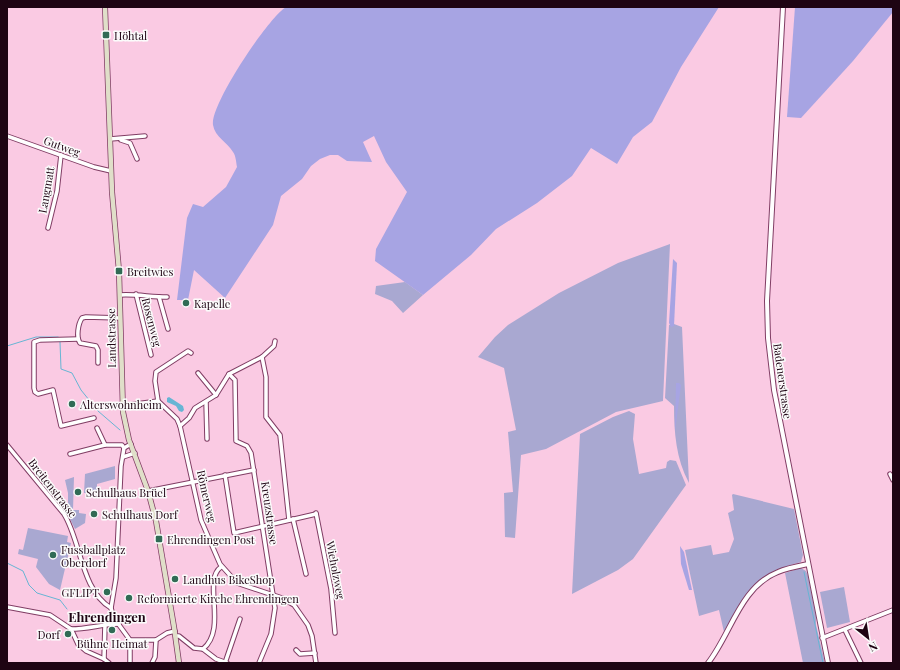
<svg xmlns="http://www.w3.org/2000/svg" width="900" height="670" viewBox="0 0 900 670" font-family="'Playfair Display',serif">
<rect width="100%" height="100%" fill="#facae3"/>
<g fill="#a9a8d1">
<polygon points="670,244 663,401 616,412 546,449 521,455 515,538 505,537 504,493 513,492 508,432 516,430 504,368 478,357 495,337 508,325 559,293 618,263"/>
<polygon points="405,282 423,295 403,313 392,301 375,294 376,286"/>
<path d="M674,324L682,327L689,483C676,459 674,432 674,406L665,398L669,325Z"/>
<polygon points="629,411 635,414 633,439 639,474 666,468 667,462 670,460 676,461 686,485 633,559 618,570 572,594 580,434 613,417"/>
<polygon points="115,466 115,479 97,484 97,494 84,493 85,474"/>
<polygon points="74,477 73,510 79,510 79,513 86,514 85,523 75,529 66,511 68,509 68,493 65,480"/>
<path d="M733,494L794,509L803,555L801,562C752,575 747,592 724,632L719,610L699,616L685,550L711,545L713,555L729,552L734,539L728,513L734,510L732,495Z"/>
<polygon points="28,528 68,536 67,542 71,543 60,590 49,584 36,567 38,559 18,554 19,549 23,550"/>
<polygon points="801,568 806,571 808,576 816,616 816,625 825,663 803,663 785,573"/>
<polygon points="844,587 850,622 827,628 820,592"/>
</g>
<g fill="#a7a4e3">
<path d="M286,7H719L681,67L652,122L633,137L617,164L591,148L572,176L537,203L496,229L471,255L423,295L375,261L376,249L407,192L386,162L374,136L363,142L372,162L347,161L338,155H330L320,159L311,166L302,179L281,196L273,225L225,298L194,270L188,300H177L187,218L193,204L203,207L226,187L237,167C236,162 236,156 233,152C227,142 215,137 213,125C210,105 268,18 286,7Z"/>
<polygon points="795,7 893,7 893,12 853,61 801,118 787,117"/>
<polygon points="673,259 677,263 674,326 671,327 669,323"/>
<polygon points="676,383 679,383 681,385 675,431"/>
<polygon points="680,546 684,552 692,590 689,590 681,564"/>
</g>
<polygon fill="#67b5d4" points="169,397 183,406 184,410 182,412 179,411 176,406 167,402 167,398"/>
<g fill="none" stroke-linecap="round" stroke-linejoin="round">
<g stroke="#67b5d4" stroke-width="1">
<polyline points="60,342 61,369 72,373 81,390 98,411 120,430"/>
<polyline points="7,346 36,337 58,337 60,338"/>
<polyline points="7,563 23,571 29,585 37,593 60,600 67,609"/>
<polyline points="804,572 823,663"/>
</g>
<g stroke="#803d64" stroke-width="5.5">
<g id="minor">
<polyline points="7,136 94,167 111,171"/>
<polyline points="110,139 145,136"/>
<polyline points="121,140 130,143 137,159"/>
<polyline points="48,228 57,191 61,155"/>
<polyline points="136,294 151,355"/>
<path d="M120,295C136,294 151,297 167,297"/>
<polyline points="159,297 168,329"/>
<polyline points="78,339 40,340 34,342 34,388 35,392 38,394 53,390 61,426 94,418"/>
<polyline points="262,357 266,377 266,417 280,435 289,520"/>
<path d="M98,363V350L96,346L80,343C76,337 78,324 82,318L86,317L120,318"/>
<polyline points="198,373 216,395"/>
<polyline points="229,374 235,380 236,441 247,446 251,453 275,608 271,634 259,663"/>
<polyline points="158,401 155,381 156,372 188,351 191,353"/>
<polyline points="206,402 207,439"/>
<polyline points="129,405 158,401 177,419 180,426 201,520 220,564 237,583 282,598 294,605 308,625 312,636 316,663"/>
<polyline points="180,426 189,418 195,408 216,395 229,374 262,357 274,346 275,341"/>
<polyline points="97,428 105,445"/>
<path d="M7,445L64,514C81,541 81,590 111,608"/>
<polyline points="70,454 105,445 122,445 124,448"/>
<polyline points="123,457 135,453"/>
<polyline points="890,474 893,480"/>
<polyline points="225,475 234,533 316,514"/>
<polyline points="148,491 254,470"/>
<polyline points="316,513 331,589 335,633"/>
<polyline points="293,519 306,574"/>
<polyline points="7,607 50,615 71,629 78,644 86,651 104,659 109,663"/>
<path d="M71,629C88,629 103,624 119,624"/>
<polyline points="845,630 861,663"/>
<polyline points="176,636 179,636 194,648 203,649 216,659 227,663"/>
<polyline points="822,638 893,610"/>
<polyline points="130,640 156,640"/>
<path d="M203,649C228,629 202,580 221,567"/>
<polyline points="296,650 300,654 315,653"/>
<polyline points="104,659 105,624"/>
<polyline points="130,663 130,640 114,618 111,608 116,578 121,466 124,448 131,444"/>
<polyline points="152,663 155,657 156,640 167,633 175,631"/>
<polyline points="225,663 240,619"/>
</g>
</g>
<g stroke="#803d64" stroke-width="6">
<g id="tertiary">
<polyline points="783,7 767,301 768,338 774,390 828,663"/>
<path d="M708,663C731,634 740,587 778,572C787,568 798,566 808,564"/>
</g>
</g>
<g stroke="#803d64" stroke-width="6">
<polyline id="secondary" points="105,7 112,192 119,271 123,412 129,440 148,491 156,521 174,627 179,663"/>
</g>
<use href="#minor" stroke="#fff" stroke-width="3.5"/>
<use href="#tertiary" stroke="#fff" stroke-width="4"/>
<use href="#secondary" stroke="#e0dfc9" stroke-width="4.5"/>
</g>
<g fill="#316b55" stroke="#fbfbfb" stroke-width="1.5">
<rect x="102" y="31" width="8" height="8" rx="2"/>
<rect x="115" y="267" width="8" height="8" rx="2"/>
<circle cx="186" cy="303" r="4"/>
<circle cx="72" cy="404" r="4"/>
<circle cx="78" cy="492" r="4"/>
<circle cx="94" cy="514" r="4"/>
<rect x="155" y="535" width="8" height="8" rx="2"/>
<circle cx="53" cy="555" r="4"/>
<circle cx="175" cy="579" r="4"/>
<circle cx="107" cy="592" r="4"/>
<circle cx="129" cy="598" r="4"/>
<circle cx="112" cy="630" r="4"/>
<circle cx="68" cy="634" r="4"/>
</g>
<g text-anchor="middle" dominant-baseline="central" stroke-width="3" stroke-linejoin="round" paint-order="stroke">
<g font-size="11" fill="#1e0413" stroke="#fbfbfb" text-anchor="start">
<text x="114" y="35">Höhtal</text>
<text x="127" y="271">Breitwies</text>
<text x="194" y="303">Kapelle</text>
<text x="80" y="404">Alterswohnheim</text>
<text x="86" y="492">Schulhaus Brüel</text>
<text x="102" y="514">Schulhaus Dorf</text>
<text x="167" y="539">Ehrendingen Post</text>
<text x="61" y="549">Fussballplatz<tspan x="61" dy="13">Oberdorf</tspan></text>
<text x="183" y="579">Landhus BikeShop</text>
<text x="99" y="592" text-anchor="end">GFLIPT</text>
<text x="137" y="598">Reformierte Kirche Ehrendingen</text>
<text x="60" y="634" text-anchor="end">Dorf</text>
<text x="112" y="643" text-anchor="middle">Bühne Heimat</text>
</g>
<g font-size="11" fill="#1e0413" stroke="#fbfbfb">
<text transform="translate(62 146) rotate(20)">Gutweg</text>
<text transform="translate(46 190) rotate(-80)">Langmatt</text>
<text transform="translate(152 322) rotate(76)">Rosenweg</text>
<text transform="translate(111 338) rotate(-91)">Landstrasse</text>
<text transform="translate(783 381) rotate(82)">Badenerstrasse</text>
<text transform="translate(53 488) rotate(52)">Breitenstrasse</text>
<text transform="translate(207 496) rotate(77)">Römerweg</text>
<text transform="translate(270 513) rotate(82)">Kreuzstrasse</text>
<text transform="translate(336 570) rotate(79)">Wieholzweg</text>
</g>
<g font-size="13" font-weight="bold" fill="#1e0413" stroke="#fbfbfb">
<text x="107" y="616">Ehrendingen</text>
</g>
</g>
<rect width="900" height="670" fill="none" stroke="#1e0413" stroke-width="16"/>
<g transform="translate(868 638) rotate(150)" stroke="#fbfbfb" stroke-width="3" paint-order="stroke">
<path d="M0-3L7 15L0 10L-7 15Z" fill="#1e0413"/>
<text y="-6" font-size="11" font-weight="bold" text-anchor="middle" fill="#1e0413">N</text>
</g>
</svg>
